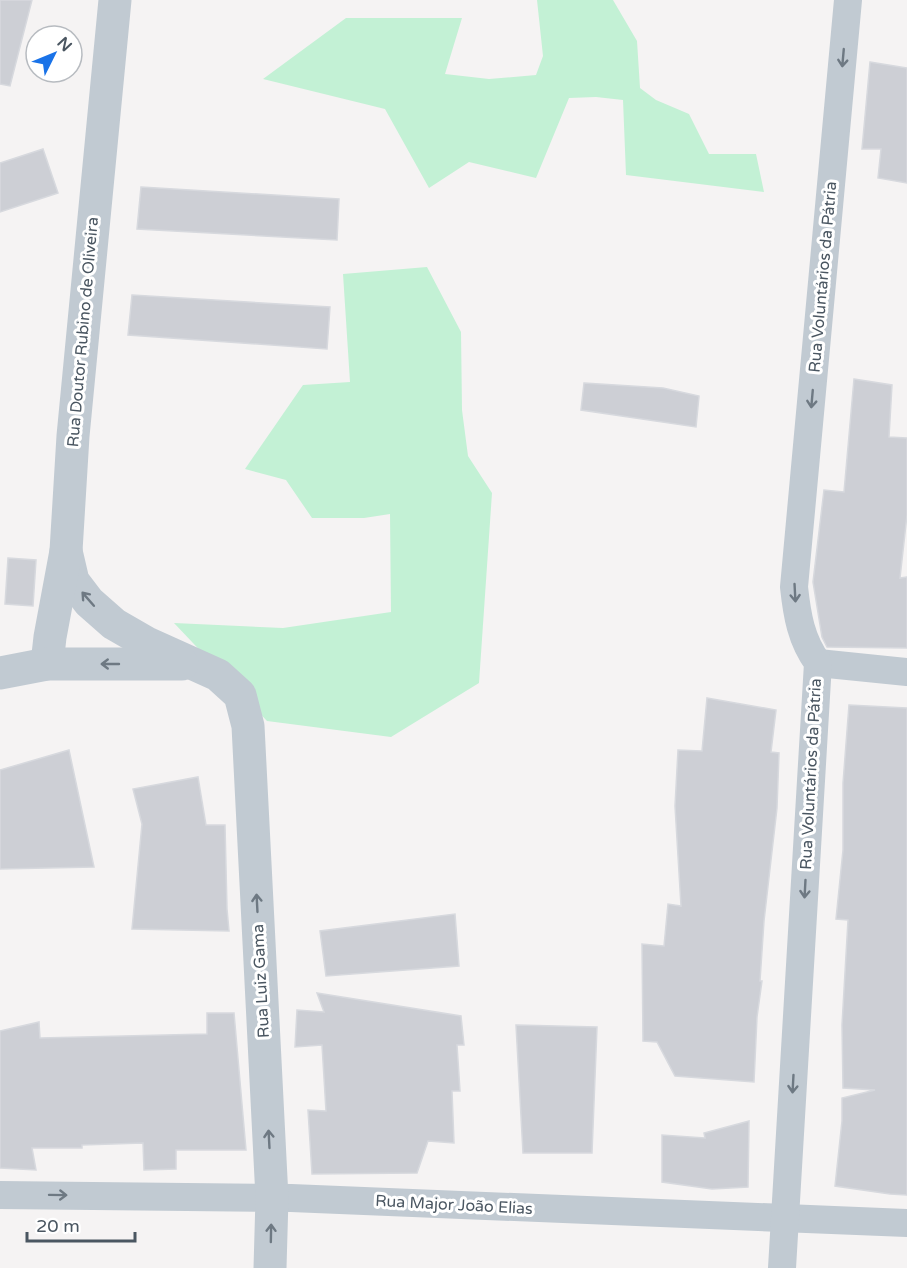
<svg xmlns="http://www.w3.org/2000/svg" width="907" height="1268" viewBox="0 0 907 1268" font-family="'Varela Round',sans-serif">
<rect width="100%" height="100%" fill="#f5f3f3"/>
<g fill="#c3f1d5">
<polygon points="537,0 613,0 637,41 640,88 656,100 689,114 709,154 756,154 764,192 626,175 623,100 596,97 569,98 536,178 469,162 429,188 385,109 263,79 346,18 462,18 445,74 489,79 536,75 543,56"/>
<polygon points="427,267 461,332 462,410 468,456 492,493 479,683 391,737 267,721 174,623 283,628 391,612 390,514 364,518 312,518 286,480 245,469 303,385 350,382 343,274"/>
</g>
<g fill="#cdcfd5" stroke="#d7d9de" stroke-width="1.5">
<polygon points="0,0 32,0 10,86 0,84"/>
<polygon points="870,62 907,68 907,183 878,178 881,149 862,149"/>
<polygon points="43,149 58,193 0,212 0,163"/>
<polygon points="141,187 339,199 337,240 137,229"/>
<polygon points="132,295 330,307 327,349 128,335"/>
<polygon points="854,379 892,385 889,437 907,438 907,515 900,578 907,577 907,648 827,647 822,637 813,582 824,490 844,492"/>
<polygon points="584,383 663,388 699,396 696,427 581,410"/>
<polygon points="8,558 36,560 33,606 5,604"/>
<polygon points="707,698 776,710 771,752 779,753 777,808 764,921 760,981 762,981 757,1017 754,1082 675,1076 657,1042 643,1041 642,944 664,946 668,904 681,906 675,806 678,750 702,751"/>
<polygon points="849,705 907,708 907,1195 890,1194 835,1186 842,1121 842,1098 875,1090 843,1088 842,1025 848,920 836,919 843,850 843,783"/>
<polygon points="69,750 94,867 0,869 0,770"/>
<polygon points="198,777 206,825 225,825 227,909 229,931 132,929 142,824 133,789"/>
<polygon points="455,914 459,966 326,976 320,931"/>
<polygon points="317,993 461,1016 464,1045 457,1045 460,1091 452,1091 454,1143 428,1141 417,1173 312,1174 308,1110 326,1111 322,1045 295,1047 297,1010 324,1012"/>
<polygon points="207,1013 234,1013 246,1150 176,1150 176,1169 144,1170 143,1143 82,1145 82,1148 32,1148 36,1170 0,1168 0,1031 39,1022 40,1038 207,1034"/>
<polygon points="516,1025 597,1027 592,1153 523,1153"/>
<polygon points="749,1121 748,1187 712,1189 662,1182 662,1135 705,1138 704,1133"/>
</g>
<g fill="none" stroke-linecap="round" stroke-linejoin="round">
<g stroke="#c1cad2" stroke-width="28">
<polyline points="818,663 907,672"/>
<polyline points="0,1195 291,1198 907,1223"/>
<path d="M782,1268L818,663C801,640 797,615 794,587L848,0"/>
</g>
<g stroke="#c1cad2" stroke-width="33">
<polyline points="66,551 73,581 89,602 114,624 147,643 218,675 240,695 248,726 272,1198 270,1268"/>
<polyline points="47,664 50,637 66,551 73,436 115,0"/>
<polyline points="0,673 47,664 182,664"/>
</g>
</g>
<defs><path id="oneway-shaft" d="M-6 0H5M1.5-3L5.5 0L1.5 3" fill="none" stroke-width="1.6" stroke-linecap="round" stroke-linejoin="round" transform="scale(1.5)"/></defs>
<g stroke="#6e7983">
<use href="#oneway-shaft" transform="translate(843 58) rotate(95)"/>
<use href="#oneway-shaft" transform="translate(812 399) rotate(95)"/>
<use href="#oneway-shaft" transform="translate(795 593) rotate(87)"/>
<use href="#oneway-shaft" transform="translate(88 599) rotate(-131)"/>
<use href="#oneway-shaft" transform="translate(110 664) rotate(180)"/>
<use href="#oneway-shaft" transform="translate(805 889) rotate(93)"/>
<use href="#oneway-shaft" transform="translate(257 903) rotate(-93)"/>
<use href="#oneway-shaft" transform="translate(793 1084) rotate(93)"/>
<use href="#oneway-shaft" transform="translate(269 1139) rotate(-93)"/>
<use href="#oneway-shaft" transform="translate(58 1195) rotate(1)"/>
<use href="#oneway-shaft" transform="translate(271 1233) rotate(-89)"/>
</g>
<g text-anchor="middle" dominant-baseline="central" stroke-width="6" stroke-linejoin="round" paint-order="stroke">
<g font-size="16" fill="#4a5661" stroke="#fff">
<text transform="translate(823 277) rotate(-85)">Rua Voluntários da Pátria</text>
<text transform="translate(83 332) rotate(-85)">Rua Doutor Rubino de Oliveira</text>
<text transform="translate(811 774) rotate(-87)">Rua Voluntários da Pátria</text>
<text transform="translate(261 981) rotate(-93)">Rua Luiz Gama</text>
<text transform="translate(454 1205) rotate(3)">Rua Major João Elias</text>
</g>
</g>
<g transform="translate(54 54) rotate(47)"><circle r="28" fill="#ffffff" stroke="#b7bbc0" stroke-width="1.5"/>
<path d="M0-4.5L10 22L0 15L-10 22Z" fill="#1a73e8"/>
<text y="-9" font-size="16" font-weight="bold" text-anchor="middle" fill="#4a5661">N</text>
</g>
<path d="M27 1232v9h108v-9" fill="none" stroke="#4a5661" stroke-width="3"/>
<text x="36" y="1232" font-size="18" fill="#4a5661" stroke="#ffffff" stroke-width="4.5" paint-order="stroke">20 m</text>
</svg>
